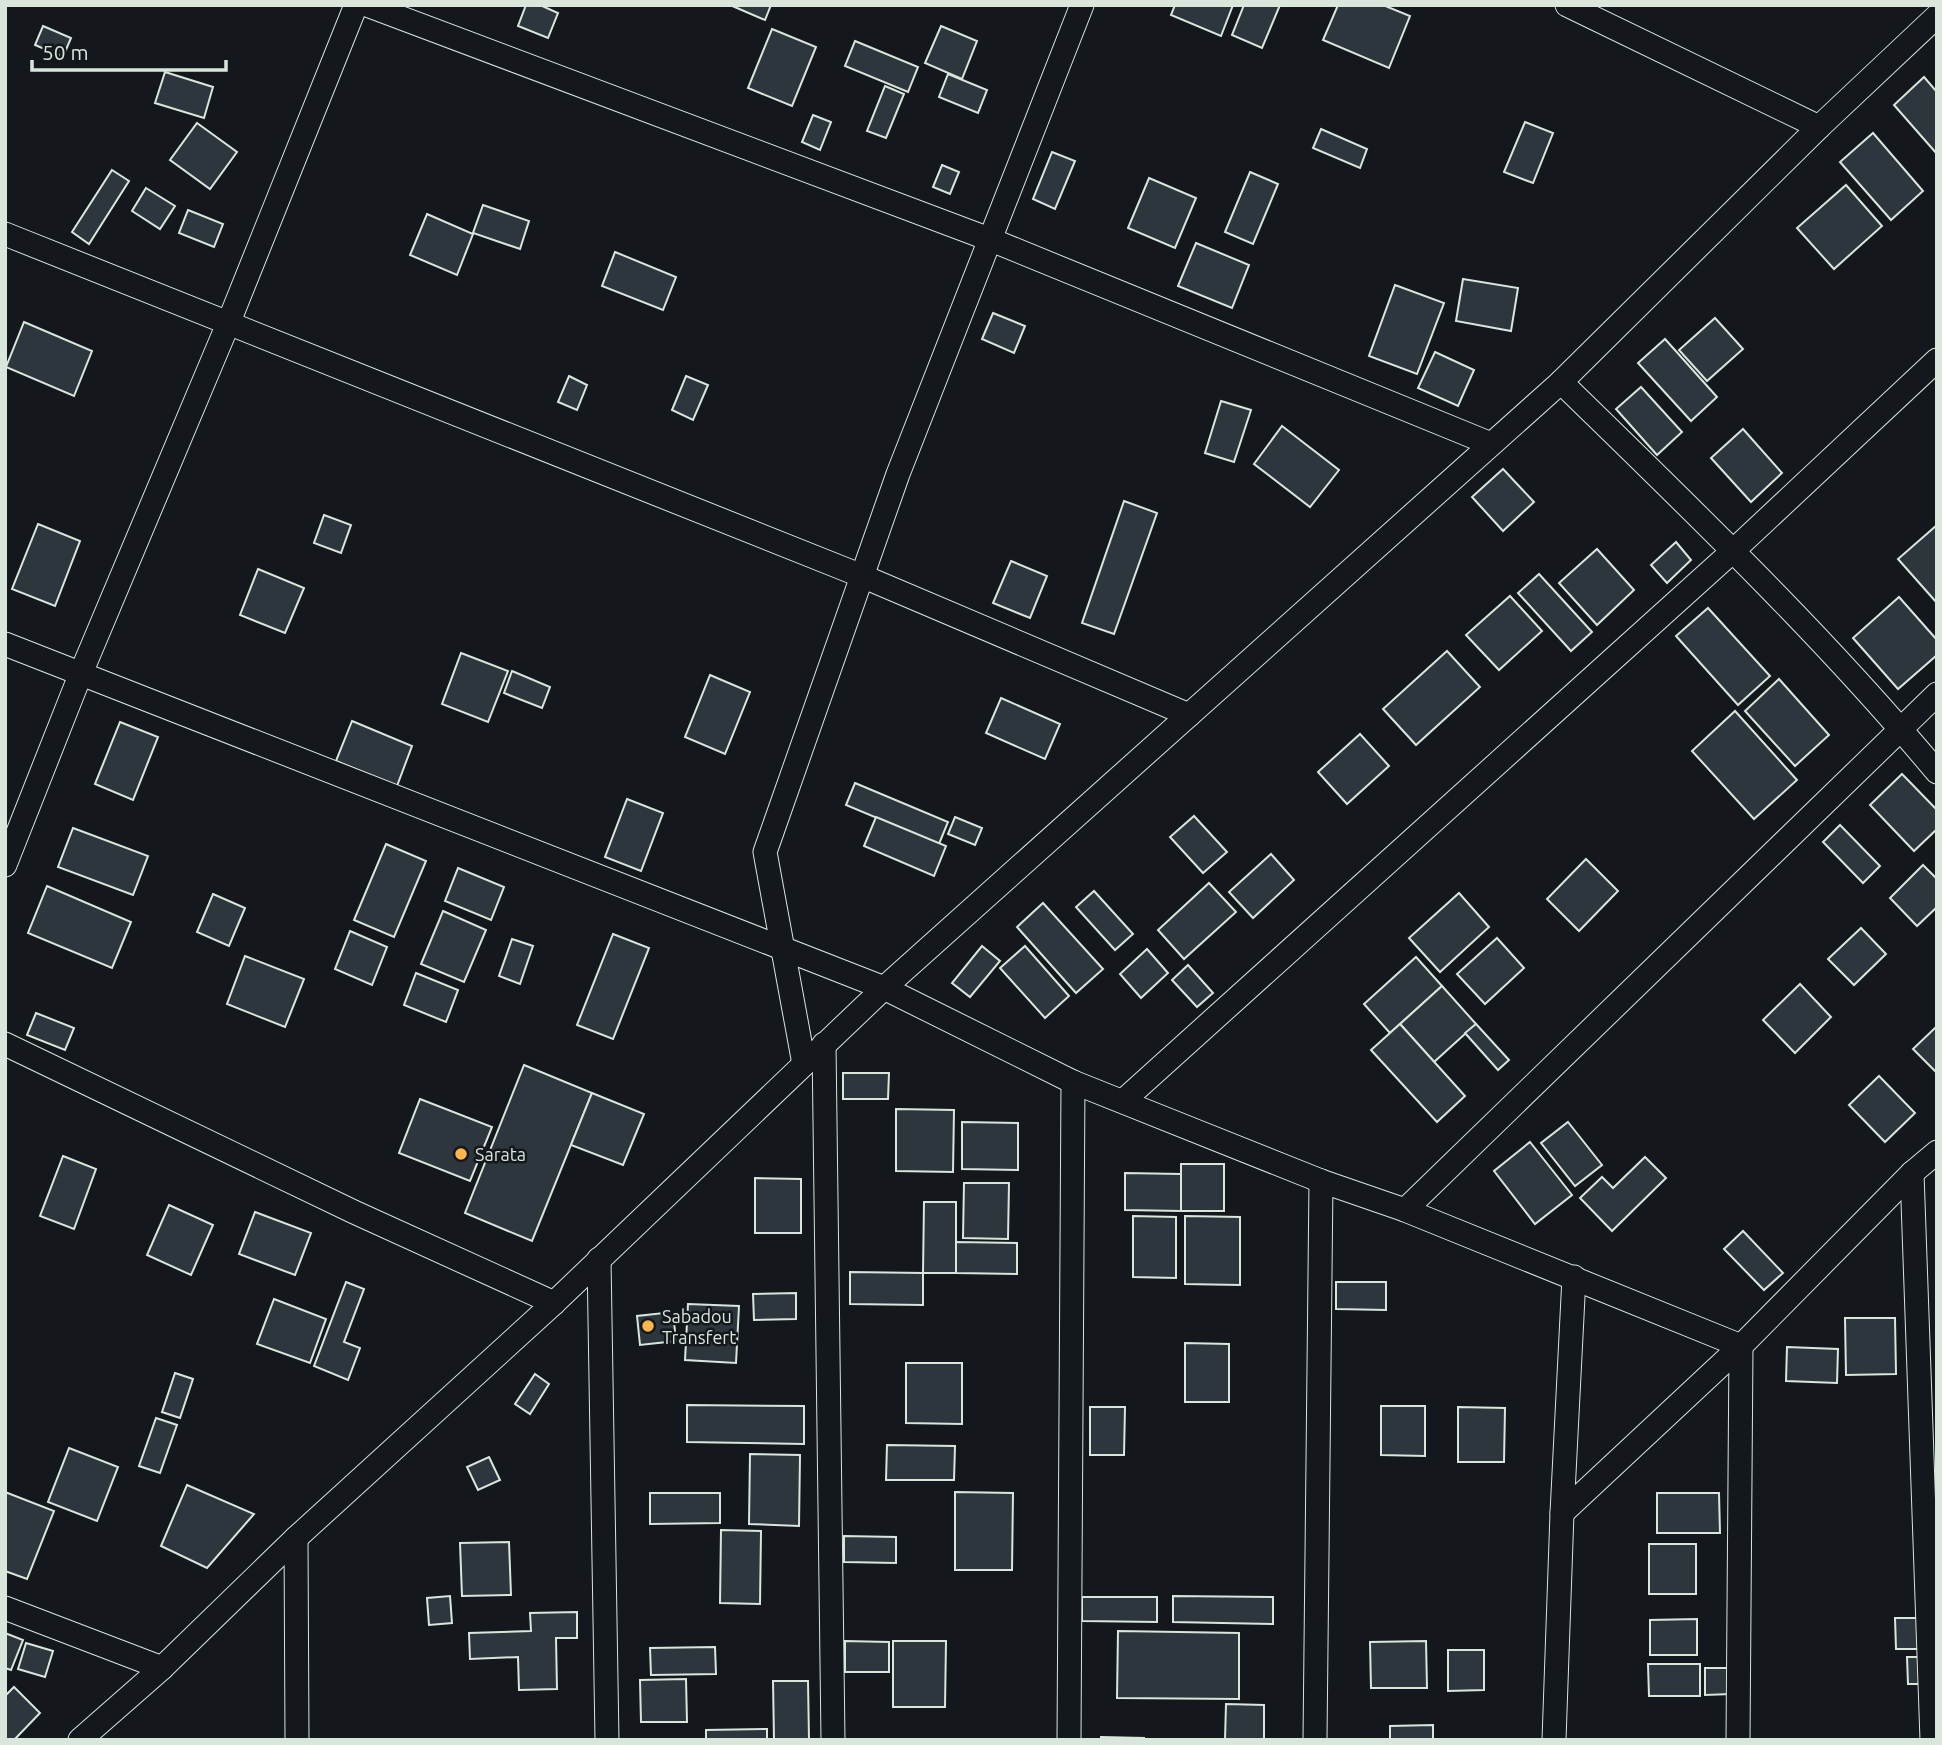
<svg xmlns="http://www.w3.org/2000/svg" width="1942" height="1745" viewBox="0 0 1942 1745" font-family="Ubuntu,sans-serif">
<rect width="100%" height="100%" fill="#14181c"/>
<g fill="#2c363c" stroke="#d8e6dc" stroke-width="2">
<polygon points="526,5 540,5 558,13 548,38 518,26"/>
<polygon points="730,5 771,5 765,20"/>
<polygon points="1175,5 1233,5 1221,36 1171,15"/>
<polygon points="1244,5 1280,5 1262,48 1232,35"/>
<polygon points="1338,5 1383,5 1410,16 1389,68 1323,40"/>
<polygon points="43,26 71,38 63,57 35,45"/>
<polygon points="941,26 977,41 962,79 925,63"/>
<polygon points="772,29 816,47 792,106 748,88"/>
<polygon points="855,41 918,67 908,92 845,66"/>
<polygon points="165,72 213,87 204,118 155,103"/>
<polygon points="948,74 987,90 978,113 939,97"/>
<polygon points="1924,77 1937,92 1937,154 1894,105"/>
<polygon points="885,86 904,94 886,138 867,131"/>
<polygon points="813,115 831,122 820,150 802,142"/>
<polygon points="1525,122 1553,133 1533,183 1504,172"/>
<polygon points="197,123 237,152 210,189 170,160"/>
<polygon points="1321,129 1367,149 1360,168 1313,148"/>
<polygon points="1873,133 1923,191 1891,220 1840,162"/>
<polygon points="1052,152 1075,161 1055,209 1033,199"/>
<polygon points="942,165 959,172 950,194 933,187"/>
<polygon points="112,170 129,181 89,244 72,232"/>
<polygon points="1250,172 1278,184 1253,244 1225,232"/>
<polygon points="1149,178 1196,198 1175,248 1128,228"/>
<polygon points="1846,185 1882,226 1834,269 1797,228"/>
<polygon points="146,188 175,206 160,229 132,211"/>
<polygon points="483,205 529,221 520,249 473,233"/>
<polygon points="188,210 223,224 214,247 179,233"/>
<polygon points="427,214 473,234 457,275 410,255"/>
<polygon points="1196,243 1249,265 1232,308 1178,286"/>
<polygon points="615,252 676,277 663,310 602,286"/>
<polygon points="1463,279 1518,288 1511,331 1456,321"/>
<polygon points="1395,285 1444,303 1417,374 1369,356"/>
<polygon points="993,313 1025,326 1014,353 982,339"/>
<polygon points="1715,318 1743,349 1707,381 1679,350"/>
<polygon points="24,322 92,351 74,396 6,367"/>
<polygon points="1665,339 1717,397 1691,421 1638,363"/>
<polygon points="1435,352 1474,370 1458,406 1418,388"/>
<polygon points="569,376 587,385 577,410 558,402"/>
<polygon points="686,376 708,385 693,420 672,410"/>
<polygon points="1641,387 1682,432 1657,455 1616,409"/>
<polygon points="1221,401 1251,410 1234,462 1205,453"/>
<polygon points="1282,426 1339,470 1310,507 1254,464"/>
<polygon points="1743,429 1782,473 1751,502 1711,458"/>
<polygon points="1503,469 1534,502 1503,531 1472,497"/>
<polygon points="1124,501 1157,513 1114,634 1082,623"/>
<polygon points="324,515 351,525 341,553 314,543"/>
<polygon points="38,524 80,541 55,606 12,589"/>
<polygon points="1937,525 1937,603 1898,559"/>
<polygon points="1676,542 1691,560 1667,583 1651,565"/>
<polygon points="1597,549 1634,590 1597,625 1559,583"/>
<polygon points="1011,561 1047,576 1030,618 993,603"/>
<polygon points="258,569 304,588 285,633 240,615"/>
<polygon points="1539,574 1592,632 1571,651 1518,593"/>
<polygon points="1510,596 1542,631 1499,670 1466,635"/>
<polygon points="1899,597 1937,640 1937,655 1898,689 1853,638"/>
<polygon points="1708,608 1770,676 1738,705 1676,636"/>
<polygon points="1447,651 1480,687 1416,745 1383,709"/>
<polygon points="461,653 508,671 488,722 442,704"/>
<polygon points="512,671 550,687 542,708 504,693"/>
<polygon points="710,675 750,692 725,754 685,737"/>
<polygon points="1779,679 1829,735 1795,766 1745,711"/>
<polygon points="1001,698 1060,724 1045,759 986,733"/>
<polygon points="1735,711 1797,780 1754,819 1692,751"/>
<polygon points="352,721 412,746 397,786 336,761"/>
<polygon points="120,722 158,737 133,800 95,784"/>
<polygon points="1360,734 1389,766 1347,804 1318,772"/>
<polygon points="1902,774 1937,810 1937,829 1914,851 1870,805"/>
<polygon points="855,783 948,822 939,844 846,805"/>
<polygon points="627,799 663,813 641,871 605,857"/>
<polygon points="1194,816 1227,852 1203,873 1170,837"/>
<polygon points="876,817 946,846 934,876 864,846"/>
<polygon points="955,817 982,828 975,845 948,834"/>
<polygon points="1840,825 1880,866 1863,883 1823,842"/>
<polygon points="73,828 148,856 133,895 58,867"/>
<polygon points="386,844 426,861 394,937 354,920"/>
<polygon points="1271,854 1294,880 1253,918 1229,892"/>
<polygon points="1586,859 1618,891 1579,931 1547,899"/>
<polygon points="1923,865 1937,879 1937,907 1917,926 1890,898"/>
<polygon points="458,868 504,887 491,920 445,901"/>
<polygon points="1209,883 1236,912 1184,959 1158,930"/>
<polygon points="47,886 131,922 112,968 28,933"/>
<polygon points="1094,891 1133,934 1115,950 1076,907"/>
<polygon points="1459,893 1489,927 1440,972 1409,938"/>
<polygon points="213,894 245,908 229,946 197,932"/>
<polygon points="1043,903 1103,969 1076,993 1017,927"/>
<polygon points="443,911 486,930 464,982 421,964"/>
<polygon points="1861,928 1886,954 1854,985 1828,959"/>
<polygon points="350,931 387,947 372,985 335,969"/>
<polygon points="613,934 649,948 613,1039 577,1025"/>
<polygon points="1497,938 1524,968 1485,1004 1457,974"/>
<polygon points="512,939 533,946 520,984 499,976"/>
<polygon points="982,946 1000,961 970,997 952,983"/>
<polygon points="1025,946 1069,996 1045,1018 1000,968"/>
<polygon points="1147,949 1168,973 1141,998 1120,974"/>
<polygon points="245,956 304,979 285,1027 227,1004"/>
<polygon points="1416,957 1442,986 1390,1033 1364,1004"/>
<polygon points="1188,965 1213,993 1197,1007 1172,980"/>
<polygon points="416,973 458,990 446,1022 404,1005"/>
<polygon points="1800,984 1831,1017 1795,1053 1763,1020"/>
<polygon points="1442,986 1476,1024 1434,1062 1400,1024"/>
<polygon points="36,1013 74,1028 65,1050 27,1035"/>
<polygon points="1400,1024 1465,1096 1437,1122 1371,1050"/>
<polygon points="1476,1024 1509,1060 1498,1070 1465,1033"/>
<polygon points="1937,1026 1937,1073 1913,1049"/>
<polygon points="524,1065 592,1093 532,1241 465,1213"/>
<polygon points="843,1073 889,1073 888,1099 843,1099"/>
<polygon points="1879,1076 1915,1113 1885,1142 1849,1105"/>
<polygon points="592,1093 644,1114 623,1165 571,1145"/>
<polygon points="420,1099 492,1127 470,1181 399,1153"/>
<polygon points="896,1109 954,1110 953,1172 896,1171"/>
<polygon points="962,1122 1018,1123 1018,1170 962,1169"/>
<polygon points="1568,1122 1602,1165 1575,1186 1541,1143"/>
<polygon points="1530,1142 1572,1195 1535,1224 1494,1171"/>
<polygon points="63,1156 96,1169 74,1229 40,1216"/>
<polygon points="1645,1157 1666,1178 1612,1231 1580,1198 1602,1177 1613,1188"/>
<rect x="1181" y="1164" width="43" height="47"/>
<polygon points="1125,1173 1181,1174 1181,1211 1125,1210"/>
<polygon points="755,1178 801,1179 801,1233 755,1233"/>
<polygon points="964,1183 1009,1183 1008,1239 963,1238"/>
<polygon points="924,1202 956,1202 956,1273 923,1273"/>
<polygon points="169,1205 213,1225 191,1275 147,1255"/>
<polygon points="255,1212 311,1233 295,1275 239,1254"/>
<polygon points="1133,1216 1176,1217 1176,1278 1133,1277"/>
<polygon points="1185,1216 1240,1217 1240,1285 1185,1284"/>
<polygon points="1743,1231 1783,1273 1764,1290 1724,1249"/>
<polygon points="956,1242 1017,1243 1017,1274 956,1273"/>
<polygon points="850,1272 923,1273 923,1305 850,1304"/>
<polygon points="346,1282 364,1289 344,1342 360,1348 348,1380 314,1366"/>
<polygon points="1336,1282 1386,1282 1386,1310 1336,1309"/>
<polygon points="796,1293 796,1319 754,1320 753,1294"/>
<polygon points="274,1299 326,1319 310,1363 257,1344"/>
<polygon points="688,1304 739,1306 736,1363 685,1360"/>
<polygon points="673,1312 676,1341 640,1345 637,1316"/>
<polygon points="1845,1318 1895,1318 1896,1374 1846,1375"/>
<polygon points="1185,1343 1229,1344 1229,1402 1185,1402"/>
<polygon points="1787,1347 1838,1349 1837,1383 1786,1381"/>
<polygon points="906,1363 962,1363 962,1424 906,1423"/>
<polygon points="175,1373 193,1379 180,1418 162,1412"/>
<polygon points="535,1374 549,1384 530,1414 515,1404"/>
<polygon points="687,1405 804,1406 804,1444 687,1442"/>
<polygon points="1381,1406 1425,1406 1425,1456 1381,1455"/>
<polygon points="1090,1407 1125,1407 1124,1455 1090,1455"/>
<polygon points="1458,1407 1505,1408 1504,1462 1458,1462"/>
<polygon points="156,1418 177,1425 160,1473 139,1466"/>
<polygon points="887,1445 955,1446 954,1480 886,1480"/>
<polygon points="69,1448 118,1467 97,1521 48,1502"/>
<polygon points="750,1454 800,1455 799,1526 749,1524"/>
<polygon points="489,1457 500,1480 478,1490 467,1467"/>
<polygon points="187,1485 254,1514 207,1568 161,1546"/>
<polygon points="5,1492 54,1511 27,1579 5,1571"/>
<polygon points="955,1492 1013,1493 1012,1570 955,1570"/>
<polygon points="650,1493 720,1493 720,1523 650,1524"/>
<polygon points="1657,1493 1719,1493 1720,1533 1657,1533"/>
<polygon points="721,1530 761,1531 760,1604 720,1603"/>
<polygon points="844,1536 896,1537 896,1563 844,1562"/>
<polygon points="509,1542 511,1595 462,1596 460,1543"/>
<rect x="1649" y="1544" width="47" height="50"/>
<polygon points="450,1596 452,1623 429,1625 427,1598"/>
<polygon points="1173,1596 1273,1597 1273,1624 1173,1622"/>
<polygon points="1082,1597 1157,1597 1157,1622 1082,1621"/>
<polygon points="577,1612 577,1638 556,1638 557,1689 519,1690 518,1657 470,1659 469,1633 531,1631 530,1613"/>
<polygon points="1895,1618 1925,1618 1925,1649 1896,1649"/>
<polygon points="1697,1619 1697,1655 1650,1655 1650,1620"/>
<polygon points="1118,1631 1239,1633 1239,1699 1117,1698"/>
<polygon points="5,1633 23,1640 11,1670 5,1668"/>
<polygon points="845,1641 889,1642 889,1672 845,1672"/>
<polygon points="893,1641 946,1641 945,1707 893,1707"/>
<polygon points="1426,1641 1427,1688 1371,1688 1370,1642"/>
<polygon points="26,1643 53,1651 45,1677 18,1669"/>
<polygon points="715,1647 716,1674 651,1675 650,1648"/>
<polygon points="1448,1650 1484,1650 1484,1690 1448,1691"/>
<polygon points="1907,1657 1923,1657 1923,1684 1908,1684"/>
<polygon points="1648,1664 1700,1664 1700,1696 1649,1696"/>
<polygon points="1705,1668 1731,1668 1731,1694 1705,1695"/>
<polygon points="686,1679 687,1722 641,1722 640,1680"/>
<polygon points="773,1681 808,1681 809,1740 774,1740"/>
<polygon points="14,1687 40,1713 14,1740 5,1740 5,1696"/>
<polygon points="1226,1704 1264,1705 1264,1740 1225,1740"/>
<polygon points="1433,1725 1433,1740 1390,1740 1390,1726"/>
<polygon points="767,1729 767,1740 706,1740 706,1730"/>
<polygon points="1101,1737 1144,1738 1144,1740 1101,1740"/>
</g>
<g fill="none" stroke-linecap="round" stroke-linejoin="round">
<g stroke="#d8e6dc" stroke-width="25">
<g id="minor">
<polyline points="367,5 989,239 1491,444"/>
<polyline points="1567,5 1819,127"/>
<polyline points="5,234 862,576 1189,715"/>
<path d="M1561,382C1690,508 1821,633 1937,772"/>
<polyline points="5,644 884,988 1073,1082 1321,1181 1405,1210 1741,1346 1738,1740"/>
<polyline points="5,865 81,673 228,324 356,5"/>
<polyline points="5,1044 354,1212 554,1303"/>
<polyline points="824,1044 833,1740"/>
<polyline points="804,1064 765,852 898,474 1082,5"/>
<polyline points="1123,1101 1734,550 1937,360"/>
<polyline points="1912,1173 1932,1740"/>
<polyline points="1405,1210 1937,694"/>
<polyline points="599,1259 607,1740"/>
<polyline points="1562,1513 1741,1346 1912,1173 1937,1152"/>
<polyline points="296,1538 297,1740"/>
<polyline points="5,1608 162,1668"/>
<polyline points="80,1740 162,1668 296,1538 554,1303 884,988 1561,382 1819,127 1937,16"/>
<polyline points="1069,1740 1073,1082"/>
<polyline points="1315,1740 1321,1181"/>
<polyline points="1554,1740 1562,1513 1574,1277"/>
</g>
</g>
<use href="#minor" stroke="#14181c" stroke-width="23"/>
</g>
<g fill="#ffb74d" stroke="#14181c" stroke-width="2.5">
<circle cx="461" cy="1154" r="7"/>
<circle cx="648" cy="1326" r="7"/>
</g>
<g text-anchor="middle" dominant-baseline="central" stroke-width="5" stroke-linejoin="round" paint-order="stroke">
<g font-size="18" fill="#d8e6dc" stroke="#14181c" text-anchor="start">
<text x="475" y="1154">Sarata</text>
<text x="662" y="1316">Sabadou<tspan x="662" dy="21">Transfert</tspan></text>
</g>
</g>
<rect width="1942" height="1745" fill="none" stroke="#d8e6dc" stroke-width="14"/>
<path d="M32 60v10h194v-10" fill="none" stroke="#d8e6dc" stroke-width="3.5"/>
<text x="42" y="60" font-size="21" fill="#d8e6dc" stroke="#14181c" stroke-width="5" paint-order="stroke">50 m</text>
</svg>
